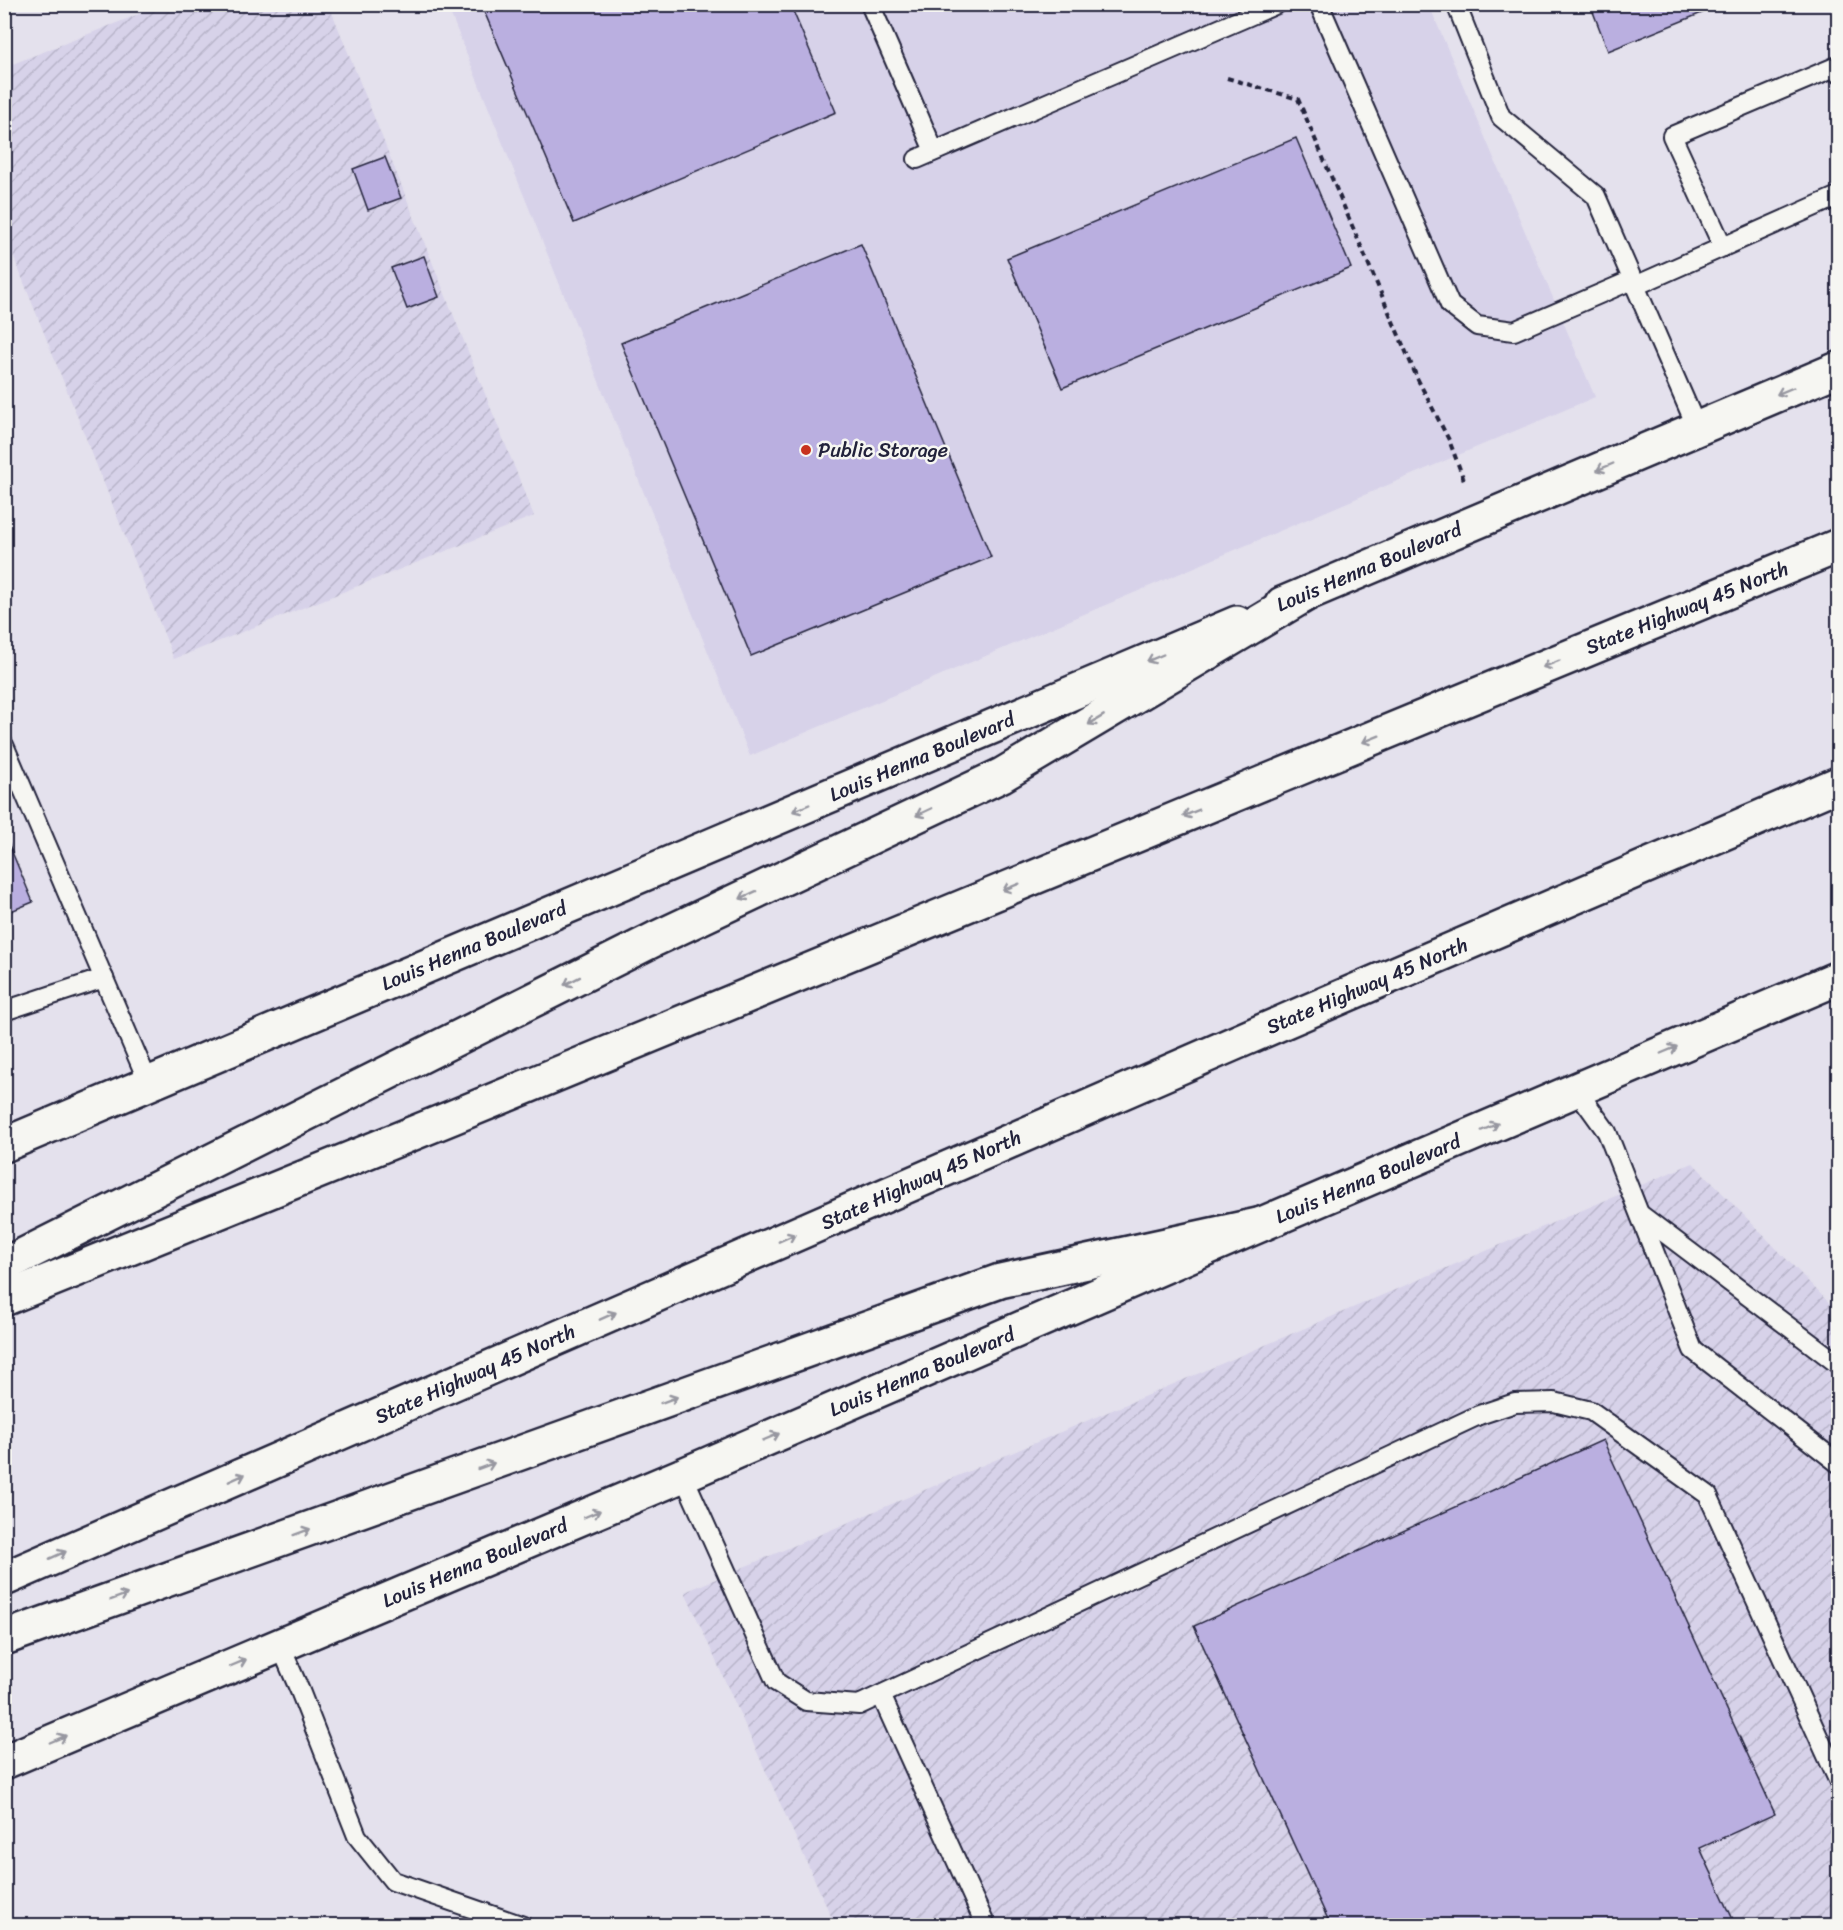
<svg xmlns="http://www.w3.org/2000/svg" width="1843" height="1930" viewBox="0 0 1843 1930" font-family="Sriracha,sans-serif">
<defs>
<pattern id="industrial-furrows" width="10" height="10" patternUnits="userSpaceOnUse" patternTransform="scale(1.5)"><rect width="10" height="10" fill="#d7d2e9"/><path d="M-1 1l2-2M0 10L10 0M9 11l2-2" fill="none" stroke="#b8b4c9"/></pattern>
</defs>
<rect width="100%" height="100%" fill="#e4e1ed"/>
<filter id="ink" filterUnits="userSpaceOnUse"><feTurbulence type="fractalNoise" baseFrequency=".0167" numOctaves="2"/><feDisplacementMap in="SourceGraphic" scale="12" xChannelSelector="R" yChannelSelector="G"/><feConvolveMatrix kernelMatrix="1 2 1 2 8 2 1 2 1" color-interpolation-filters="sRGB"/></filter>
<g filter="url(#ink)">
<polygon fill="#d7d2e9" points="447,5 1429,5 1595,397 750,756"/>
<g fill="url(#industrial-furrows)">
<polygon points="162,5 329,5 534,516 174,659 5,235 5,67"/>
<polygon points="1693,1163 1838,1312 1838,1925 835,1925 685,1592"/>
</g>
<g fill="#baafe0" stroke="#22223b" stroke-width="1.5">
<polygon points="481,4 790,4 836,112 574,223"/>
<polygon points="1590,4 1724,4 1608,51"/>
<polygon points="1296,138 1351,268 1062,388 1007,258"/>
<polygon points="385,157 401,198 368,210 353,169"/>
<polygon points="861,244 991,557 751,656 621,343"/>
<polygon points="424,256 439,297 407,309 391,268"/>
<polygon points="4,833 33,902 4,914"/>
<polygon points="1603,1440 1775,1814 1700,1848 1736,1926 1331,1926 1194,1626"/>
</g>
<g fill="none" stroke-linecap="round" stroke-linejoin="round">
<g stroke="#22223b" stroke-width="22">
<g id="lane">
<polyline points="870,4 934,151"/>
<polyline points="1319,4 1450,305 1477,326 1514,331 1632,280"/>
<polyline points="1456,4 1501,117 1596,196 1697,428"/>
<polyline points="917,159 1277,4"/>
<polyline points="1723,247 1672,136 1835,67 1838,73"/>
<polyline points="1635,286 1838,196"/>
<polyline points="4,745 149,1084"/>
<polyline points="4,1011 104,978"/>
<polyline points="1576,1089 1607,1132 1693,1350 1838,1463"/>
<polyline points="1641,1215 1838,1364"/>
<polyline points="683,1475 776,1682 806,1701 859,1705 1479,1415 1515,1403 1554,1402 1591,1411 1708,1495 1838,1780"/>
<polyline points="280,1645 300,1691 357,1836 393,1881 523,1926"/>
<polyline points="881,1695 986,1926"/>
</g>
</g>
<g stroke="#22223b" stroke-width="38">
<g id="secondary">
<polyline points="1282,604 1838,369"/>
<polyline points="4,1145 1237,623"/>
<polyline points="4,1762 683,1475 1262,1224 1838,978"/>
</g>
</g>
<g stroke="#22223b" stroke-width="38">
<g id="highway">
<polyline points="4,1265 655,939 1002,775 1308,593"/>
<polyline points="4,1299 453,1117 1838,546"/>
<polyline points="4,1579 1304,1013 1838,784"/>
<polyline points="4,1638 1000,1281 1262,1224"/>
</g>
</g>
<polyline stroke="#22223b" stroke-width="4" stroke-dasharray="6 4.5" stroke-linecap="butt" points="1227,78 1298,99 1418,380 1449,440 1464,480"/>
<use href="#lane" stroke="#f6f6f2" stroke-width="18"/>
<use href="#secondary" stroke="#f6f6f2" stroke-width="33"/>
<use href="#highway" stroke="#f6f6f2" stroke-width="33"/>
</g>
<defs><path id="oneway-shaft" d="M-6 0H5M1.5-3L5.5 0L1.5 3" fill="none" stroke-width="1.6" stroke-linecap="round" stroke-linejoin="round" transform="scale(1.5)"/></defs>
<g stroke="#9797a0">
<use href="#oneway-shaft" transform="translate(1785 391) rotate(157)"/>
<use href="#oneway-shaft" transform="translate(1605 467) rotate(157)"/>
<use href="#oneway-shaft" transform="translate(1155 658) rotate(157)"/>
<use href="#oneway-shaft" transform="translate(1551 664) rotate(158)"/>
<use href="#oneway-shaft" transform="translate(1096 720) rotate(149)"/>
<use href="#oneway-shaft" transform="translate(1371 739) rotate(158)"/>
<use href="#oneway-shaft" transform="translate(801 808) rotate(157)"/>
<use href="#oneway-shaft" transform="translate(924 812) rotate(155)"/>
<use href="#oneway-shaft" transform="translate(1191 813) rotate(158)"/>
<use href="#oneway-shaft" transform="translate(1011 887) rotate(158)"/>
<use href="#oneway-shaft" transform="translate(748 895) rotate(155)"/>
<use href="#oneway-shaft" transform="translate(572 981) rotate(153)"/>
<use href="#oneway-shaft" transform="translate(1669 1050) rotate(-23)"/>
<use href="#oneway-shaft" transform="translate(1490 1127) rotate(-23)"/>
<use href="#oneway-shaft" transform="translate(787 1238) rotate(-24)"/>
<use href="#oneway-shaft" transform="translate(608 1316) rotate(-24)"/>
<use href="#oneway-shaft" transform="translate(669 1400) rotate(-20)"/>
<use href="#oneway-shaft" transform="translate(771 1437) rotate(-23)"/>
<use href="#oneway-shaft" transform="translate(486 1466) rotate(-20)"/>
<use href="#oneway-shaft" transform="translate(237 1478) rotate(-24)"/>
<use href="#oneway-shaft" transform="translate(592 1514) rotate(-23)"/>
<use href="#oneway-shaft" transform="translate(302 1532) rotate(-20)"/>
<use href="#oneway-shaft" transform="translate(58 1555) rotate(-24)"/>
<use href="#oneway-shaft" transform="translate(119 1597) rotate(-20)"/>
<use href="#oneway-shaft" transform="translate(238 1663) rotate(-23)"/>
<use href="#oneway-shaft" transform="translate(58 1739) rotate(-23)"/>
</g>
</g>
<circle fill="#c8321e" stroke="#f6f6f2" stroke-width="2" cx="806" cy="450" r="6"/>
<g text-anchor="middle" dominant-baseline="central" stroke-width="5" stroke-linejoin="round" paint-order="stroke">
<g font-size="20" fill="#22223b" stroke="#f6f6f2" text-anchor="start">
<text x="818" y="450">Public Storage</text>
</g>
<g font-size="20" fill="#22223b" stroke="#f6f6f2">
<text transform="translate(1369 567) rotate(-23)">Louis Henna Boulevard</text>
<text transform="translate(1687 608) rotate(-22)">State Highway 45 North</text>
<text transform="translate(922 757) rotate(-23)">Louis Henna Boulevard</text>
<text transform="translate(474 946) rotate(-23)">Louis Henna Boulevard</text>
<text transform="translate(1367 986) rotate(-23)">State Highway 45 North</text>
<text transform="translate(1368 1179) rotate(-23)">Louis Henna Boulevard</text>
<text transform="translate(921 1180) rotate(-24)">State Highway 45 North</text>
<text transform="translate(922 1372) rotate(-23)">Louis Henna Boulevard</text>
<text transform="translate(475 1374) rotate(-24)">State Highway 45 North</text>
<text transform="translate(475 1563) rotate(-23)">Louis Henna Boulevard</text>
</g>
</g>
<rect width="1843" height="1930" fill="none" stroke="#f6f6f2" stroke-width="24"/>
<rect x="12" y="12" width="1819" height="1906" fill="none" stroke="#22223b" stroke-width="2" filter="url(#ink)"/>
</svg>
